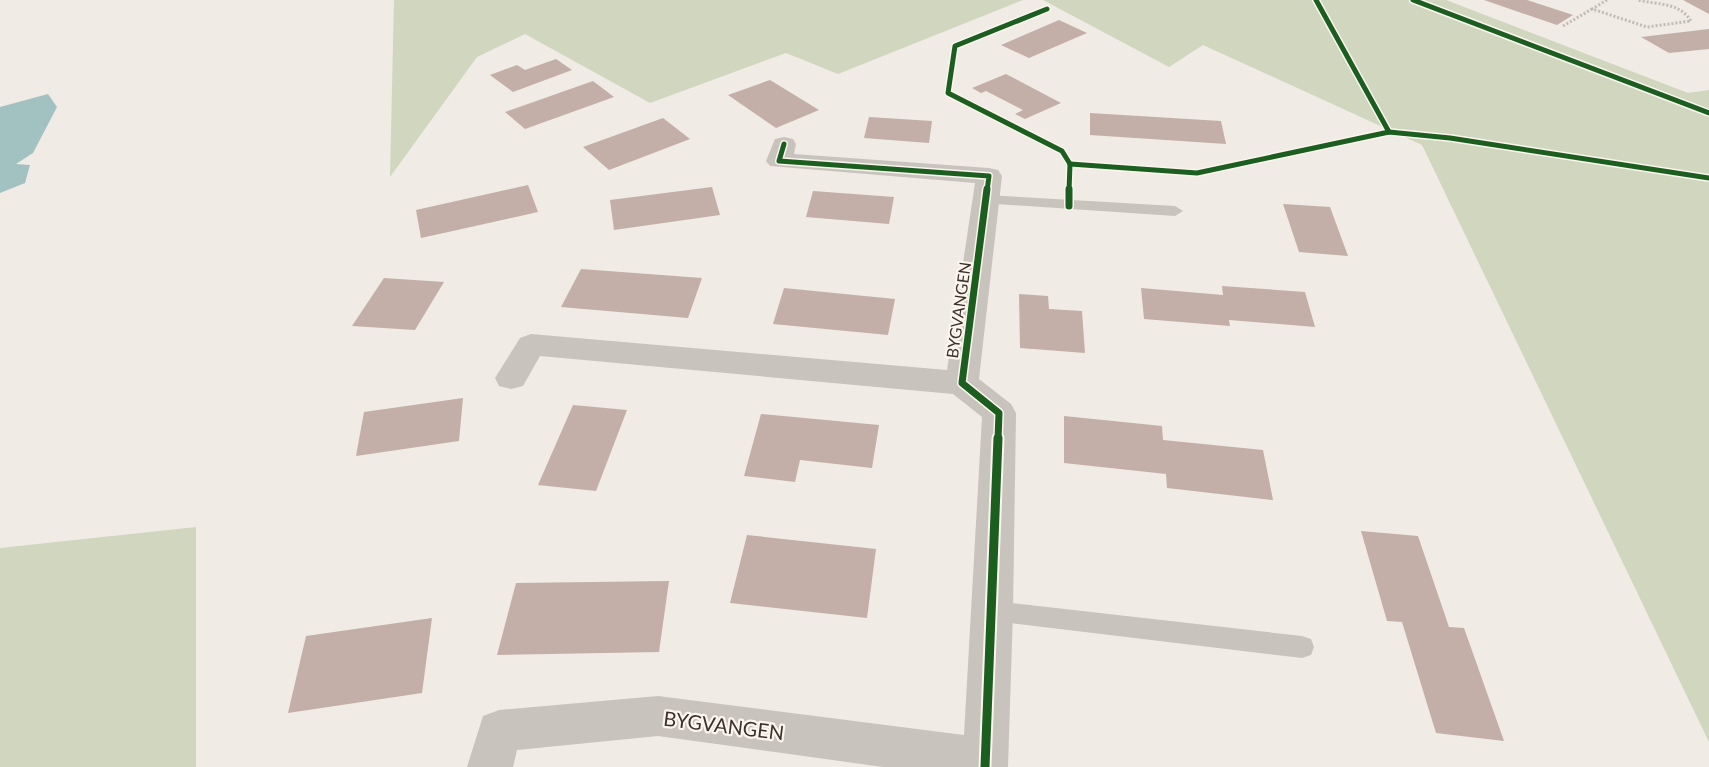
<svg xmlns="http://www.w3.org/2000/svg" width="1709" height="767" viewBox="0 0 1709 767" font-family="Lato,sans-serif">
<rect width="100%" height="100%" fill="#f0ebe5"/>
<g fill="#d1d6bf">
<polygon points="394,0 1023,0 838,74 786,53 650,103 525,34 477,57 390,177"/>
<polygon points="1043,0 1446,0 1688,93 1709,90 1709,742 1422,145 1203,45 1169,67"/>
<polygon points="196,527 196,767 0,767 0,548"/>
</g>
<polygon fill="#a1c2c1" points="48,94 57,107 33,153 16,164 30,165 25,183 0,193 0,107"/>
<g fill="#c3afa7">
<polygon points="1484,0 1527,0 1573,15 1557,25"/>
<polygon points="1683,0 1709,0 1709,14"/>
<polygon points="1059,20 1087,33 1029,58 1001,45"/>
<polygon points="1709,29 1709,49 1669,53 1641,37"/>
<polygon points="556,59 572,70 513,92 490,75 517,65 525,70"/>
<polygon points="1006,74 1061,103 1025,119 1015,114 1023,110 986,91 981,93 972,88"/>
<polygon points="770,80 819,110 776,128 728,95"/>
<polygon points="593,81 614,97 525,129 505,112"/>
<polygon points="1090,113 1221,121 1226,144 1090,135"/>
<polygon points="869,117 932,121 929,143 864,138"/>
<polygon points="663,118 690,139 609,170 583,147"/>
<polygon points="528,185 538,212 421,238 416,210"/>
<polygon points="712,187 720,215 614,230 610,200"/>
<polygon points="813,191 894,197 889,224 806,217"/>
<polygon points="1283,204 1330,207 1348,256 1299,252"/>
<polygon points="581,269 702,278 688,318 561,307"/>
<polygon points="384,278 444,282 415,330 352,326"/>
<polygon points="1222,286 1305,292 1315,327 1229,320 1230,326 1144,319 1141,288 1223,295"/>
<polygon points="784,288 895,299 888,335 773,324"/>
<polygon points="1019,294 1048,296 1049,309 1082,311 1085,353 1020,348"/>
<polygon points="463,398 459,441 356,456 364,412"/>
<polygon points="573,405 627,410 596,491 538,485"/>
<polygon points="761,414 879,425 872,468 800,460 795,482 744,476"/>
<polygon points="1064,416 1162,426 1163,440 1263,450 1273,500 1167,488 1166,474 1064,463"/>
<polygon points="1361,531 1418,536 1449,627 1464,628 1504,741 1436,733 1402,622 1387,621"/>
<polygon points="747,535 876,549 867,618 730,603"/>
<polygon points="669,581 659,652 497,655 516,583"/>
<polygon points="432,618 422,693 288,713 306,636"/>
</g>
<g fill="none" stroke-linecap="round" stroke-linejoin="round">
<g stroke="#c2bbb6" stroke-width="3" stroke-dasharray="2 2" stroke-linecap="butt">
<path d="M1607,0L1592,9L1647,27L1691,21C1679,2 1658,5 1638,0"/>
<polyline points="1563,26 1592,9"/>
</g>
<g fill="#c9c3be" fill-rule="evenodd">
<polygon points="987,195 1175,206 1183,211 1175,216 981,203 979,200"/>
<polygon points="993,601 1302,636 1311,639 1314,647 1311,655 1302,658 993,621 985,618 981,611 985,604"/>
</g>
<polygon fill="#c9c3be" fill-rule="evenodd" points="784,137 793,139 796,144 794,154 989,168 998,170 1002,176 979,379 1011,404 1016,413 1013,611 1008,767 883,767 658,736 517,750 513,767 467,767 483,716 499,710 658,696 964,735 982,417 953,394 540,356 523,386 511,389 499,386 495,378 520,338 531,334 947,370 975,183 770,166 766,161 775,139"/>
<g stroke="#fbf5ee" stroke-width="8">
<g id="cycleway-far2">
<polyline points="1316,0 1389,132"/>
<polyline points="1413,0 1709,113"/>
<polyline points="1047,9 955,46 948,93 1062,151 1070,164 1069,191"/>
<polyline points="784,144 779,161 989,176 987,191"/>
<polyline points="1070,164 1197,173 1389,132 1450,138 1709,178"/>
</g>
</g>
<g stroke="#fbf5ee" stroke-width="10">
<g id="cycleway-far1">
<polyline points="987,189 962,383 999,413 998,440"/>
<polyline points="1069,206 1069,189"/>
</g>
</g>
<g stroke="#fbf5ee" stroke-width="13">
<polyline id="cycleway" points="985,767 998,438"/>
</g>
<use href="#cycleway-far2" stroke="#1b5e20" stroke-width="5"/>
<use href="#cycleway-far1" stroke="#1b5e20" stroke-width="7"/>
<use href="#cycleway" stroke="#1b5e20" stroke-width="9"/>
</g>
<g text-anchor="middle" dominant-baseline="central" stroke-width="4.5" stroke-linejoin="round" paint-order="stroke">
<g font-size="16" fill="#3b302b" stroke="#fbf5ee">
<text transform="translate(958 310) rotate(-82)">BYGVANGEN</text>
</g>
<g font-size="20" fill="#3b302b" stroke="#fbf5ee">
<text transform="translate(724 725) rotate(7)">BYGVANGEN</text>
</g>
</g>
</svg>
